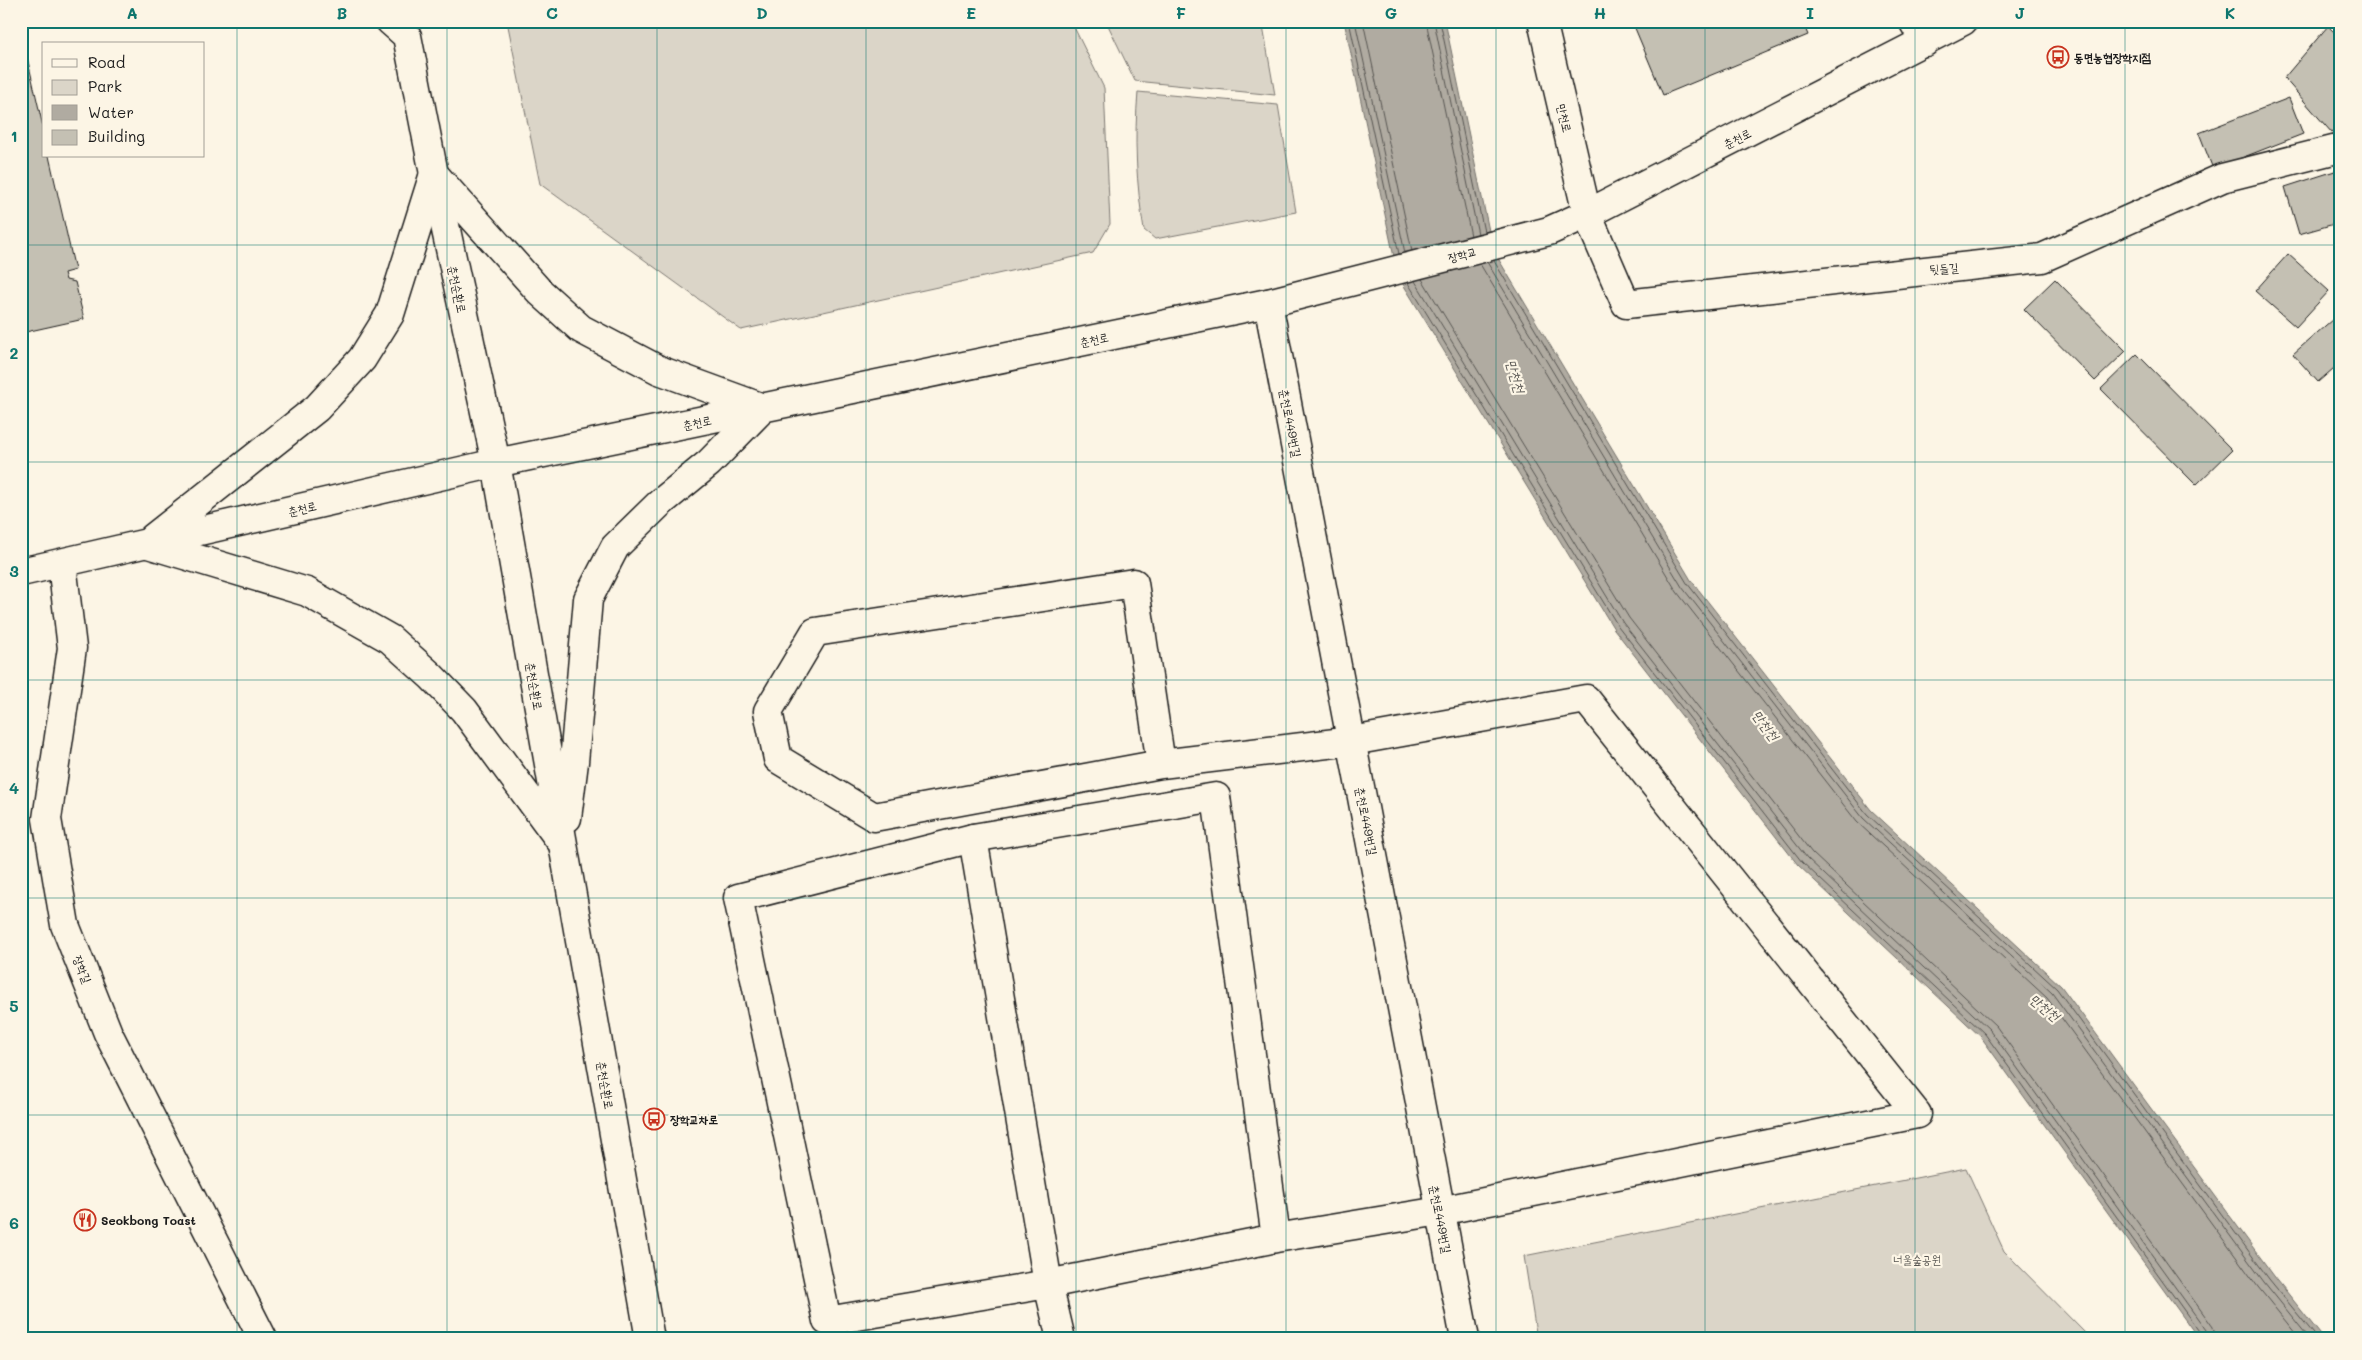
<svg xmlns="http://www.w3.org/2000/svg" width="2362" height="1360" viewBox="0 0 2362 1360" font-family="Mali,'Poor Story',sans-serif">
<rect width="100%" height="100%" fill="#fcf5e5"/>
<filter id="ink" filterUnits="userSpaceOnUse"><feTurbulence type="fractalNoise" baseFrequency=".02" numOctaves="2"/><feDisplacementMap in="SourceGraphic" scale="10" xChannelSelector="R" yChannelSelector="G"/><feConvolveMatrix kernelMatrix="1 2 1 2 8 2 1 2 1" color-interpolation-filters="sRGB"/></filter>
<g filter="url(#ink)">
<g fill="#dbd5c8" stroke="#7c7872">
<polygon points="507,21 1071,21 1104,88 1110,224 1093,253 741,330 540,184"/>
<polygon points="1106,21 1262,21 1275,95 1135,81"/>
<path d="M1138,92L1278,105L1296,212L1155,239L1144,230C1136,184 1134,138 1138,92Z"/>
<polygon points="1966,1168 2004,1251 2091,1339 1537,1339 1524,1256"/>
</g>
<polygon fill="#b0aba1" stroke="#75726c" points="1344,21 1445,21 1493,250 1691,580 1871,810 2061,986 2274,1276 2324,1339 2199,1339 1981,1037 1798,865 1614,629 1398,276"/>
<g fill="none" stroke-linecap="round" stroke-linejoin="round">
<g stroke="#575551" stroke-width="1">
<polyline points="1349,21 1399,254"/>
<polyline points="1355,21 1405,253"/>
<polyline points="1363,21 1412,251"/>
<polyline points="1426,21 1471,236"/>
<polyline points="1434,21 1478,234"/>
<polyline points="1440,21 1484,232"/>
<polyline points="1494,261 1687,583 1867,814 2057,989 2269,1279 2318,1339"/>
<polyline points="1487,262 1682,587 1863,818 2052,993 2264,1282 2310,1339"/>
<polyline points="1480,264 1677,592 1857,822 2047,998 2258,1287 2300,1339"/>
<polyline points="1422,279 1629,618 1812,853 1996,1026 2213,1327 2216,1339"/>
<polyline points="1415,281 1623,623 1807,858 1990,1030 2206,1330 2209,1339"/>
<polyline points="1408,283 1618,626 1802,862 1985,1034 2201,1334 2202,1339"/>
</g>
</g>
<g fill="#c4c0b3" stroke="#1c1c1c">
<polygon points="1632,21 1802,21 1808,35 1663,95"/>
<polygon points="2328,26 2341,39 2341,131 2332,133 2284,78"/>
<polygon points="21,31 44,131 44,156 49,156 75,270 64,273 66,280 75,282 84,319 21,333"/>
<polygon points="2289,98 2303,134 2213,169 2199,133"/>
<polygon points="2341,169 2341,222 2299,234 2285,187"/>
<polygon points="2288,254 2329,291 2296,327 2255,291"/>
<polygon points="2055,279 2126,351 2095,381 2024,309"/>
<polygon points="2341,312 2341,362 2318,382 2293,354"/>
<polygon points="2137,354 2232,450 2196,485 2101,389"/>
</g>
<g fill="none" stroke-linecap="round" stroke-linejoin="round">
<g stroke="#1c1c1c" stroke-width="31">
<g id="minor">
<polyline points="390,21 407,36 434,174 496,463 650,1339"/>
<polyline points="1542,21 1587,214 1626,304 2042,258 2222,178 2341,148"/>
<polyline points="1913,21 1925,42"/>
<polyline points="435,175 539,291 581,329 659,370 763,408 709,463 659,504 615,547 588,599 574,762 567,818"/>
<polyline points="1268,303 1465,1339"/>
<polyline points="153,538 317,408 362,359 390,314 433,177"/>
<polyline points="148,544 307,592 390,639 431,676 464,710 559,839"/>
<polyline points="62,564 72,648 47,819 65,925 108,1033 263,1339"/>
<polyline points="21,572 496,463 1268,303 1549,231 1587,214 1963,21"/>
<polyline points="1161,764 1134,583 815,632 768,711 778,759 874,817 1161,764 1352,741 1586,699 1917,1114 1440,1211 1276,1238 1048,1284 827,1321 738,898 973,838 1216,797 1276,1238"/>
<polyline points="973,838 1048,1284 1061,1339"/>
</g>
</g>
<use href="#minor" stroke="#fcf5e5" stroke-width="28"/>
</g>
</g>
<path fill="none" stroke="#0f766e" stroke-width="1" stroke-opacity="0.55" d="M237,21V1339M447,21V1339M657,21V1339M866,21V1339M1076,21V1339M1286,21V1339M1496,21V1339M1705,21V1339M1915,21V1339M2125,21V1339M21,245H2341M21,462H2341M21,680H2341M21,898H2341M21,1115H2341"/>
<defs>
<g id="bus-ring" transform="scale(1.125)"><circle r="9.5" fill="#fcf5e5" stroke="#c8321e" stroke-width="1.5"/><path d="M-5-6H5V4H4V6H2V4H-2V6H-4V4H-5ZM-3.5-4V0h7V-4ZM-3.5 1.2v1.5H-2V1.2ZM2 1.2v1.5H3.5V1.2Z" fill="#c8321e"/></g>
<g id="restaurant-ring" transform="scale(1.125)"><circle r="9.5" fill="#fcf5e5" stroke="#c8321e" stroke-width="1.5"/><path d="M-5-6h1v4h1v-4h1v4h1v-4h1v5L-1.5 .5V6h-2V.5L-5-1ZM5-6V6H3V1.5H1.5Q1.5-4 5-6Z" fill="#c8321e"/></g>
</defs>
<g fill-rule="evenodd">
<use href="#bus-ring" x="2058" y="57"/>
<use href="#bus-ring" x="654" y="1119"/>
<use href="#restaurant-ring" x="85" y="1220"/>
</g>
<g text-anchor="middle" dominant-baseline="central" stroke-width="4.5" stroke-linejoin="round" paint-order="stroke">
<g font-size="12" font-weight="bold" fill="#1c1c1c" stroke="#fcf5e5" text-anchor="start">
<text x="2074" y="57">동면농협장학지점</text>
<text x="670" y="1119">장학교차로</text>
<text x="101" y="1220">Seokbong Toast</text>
</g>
<g font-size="12" fill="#1c1c1c" stroke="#fcf5e5">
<text transform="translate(1565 118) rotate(77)">만천로</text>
<text transform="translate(1737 138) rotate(-27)">춘천로</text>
<text transform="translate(1462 254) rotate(-15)">장학교</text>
<text transform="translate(1944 268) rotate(-6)">뒷들길</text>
<text transform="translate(458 289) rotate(78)">춘천순환로</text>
<text transform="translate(1094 339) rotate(-12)">춘천로</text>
<text transform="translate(697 422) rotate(-12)">춘천로</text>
<text transform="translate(1291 423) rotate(79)">춘천로449번길</text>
<text transform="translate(302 508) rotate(-13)">춘천로</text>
<text transform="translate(535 686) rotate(80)">춘천순환로</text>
<text transform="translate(1367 821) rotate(79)">춘천로449번길</text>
<text transform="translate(83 969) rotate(68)">장학길</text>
<text transform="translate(606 1085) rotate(80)">춘천순환로</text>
<text transform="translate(1441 1219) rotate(79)">춘천로449번길</text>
</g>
<g font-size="12" fill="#555450" stroke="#fcf5e5">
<text x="1917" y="1259">너울숲공원</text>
</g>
<g font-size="14" font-style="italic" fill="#575551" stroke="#fcf5e5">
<text transform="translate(1516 376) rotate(74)">만천천</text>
<text transform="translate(1766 725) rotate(53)">만천천</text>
<text transform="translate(2045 1007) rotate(39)">만천천</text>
</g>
</g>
<rect width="2362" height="1360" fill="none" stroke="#fcf5e5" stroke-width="55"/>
<rect x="42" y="42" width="162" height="115" fill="#fcf5e5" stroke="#a29e95"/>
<rect x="52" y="59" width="25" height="8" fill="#fcf5e5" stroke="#a29e95"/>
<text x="88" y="68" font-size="15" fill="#1c1c1c">Road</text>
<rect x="52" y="80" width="25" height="15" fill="#dbd5c8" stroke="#a29e95"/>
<text x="88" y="92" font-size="15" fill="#1c1c1c">Park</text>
<rect x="52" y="105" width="25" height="15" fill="#b0aba1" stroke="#a29e95"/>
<text x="88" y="118" font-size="15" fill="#1c1c1c">Water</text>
<rect x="52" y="130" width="25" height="15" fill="#c4c0b3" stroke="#a29e95"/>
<text x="88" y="142" font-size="15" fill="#1c1c1c">Building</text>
<rect x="28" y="28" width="2306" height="1304" fill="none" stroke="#0f766e" stroke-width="2"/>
<g font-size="16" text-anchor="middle" font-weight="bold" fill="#0f766e">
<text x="132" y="19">A</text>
<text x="342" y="19">B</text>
<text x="552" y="19">C</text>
<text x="762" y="19">D</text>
<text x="971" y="19">E</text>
<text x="1181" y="19">F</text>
<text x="1391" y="19">G</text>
<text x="1600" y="19">H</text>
<text x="1810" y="19">I</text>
<text x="2020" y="19">J</text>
<text x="2230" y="19">K</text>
<text x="14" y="142">1</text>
<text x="14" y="359">2</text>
<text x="14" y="577">3</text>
<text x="14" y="794">4</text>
<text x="14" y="1012">5</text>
<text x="14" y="1229">6</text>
</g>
</svg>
